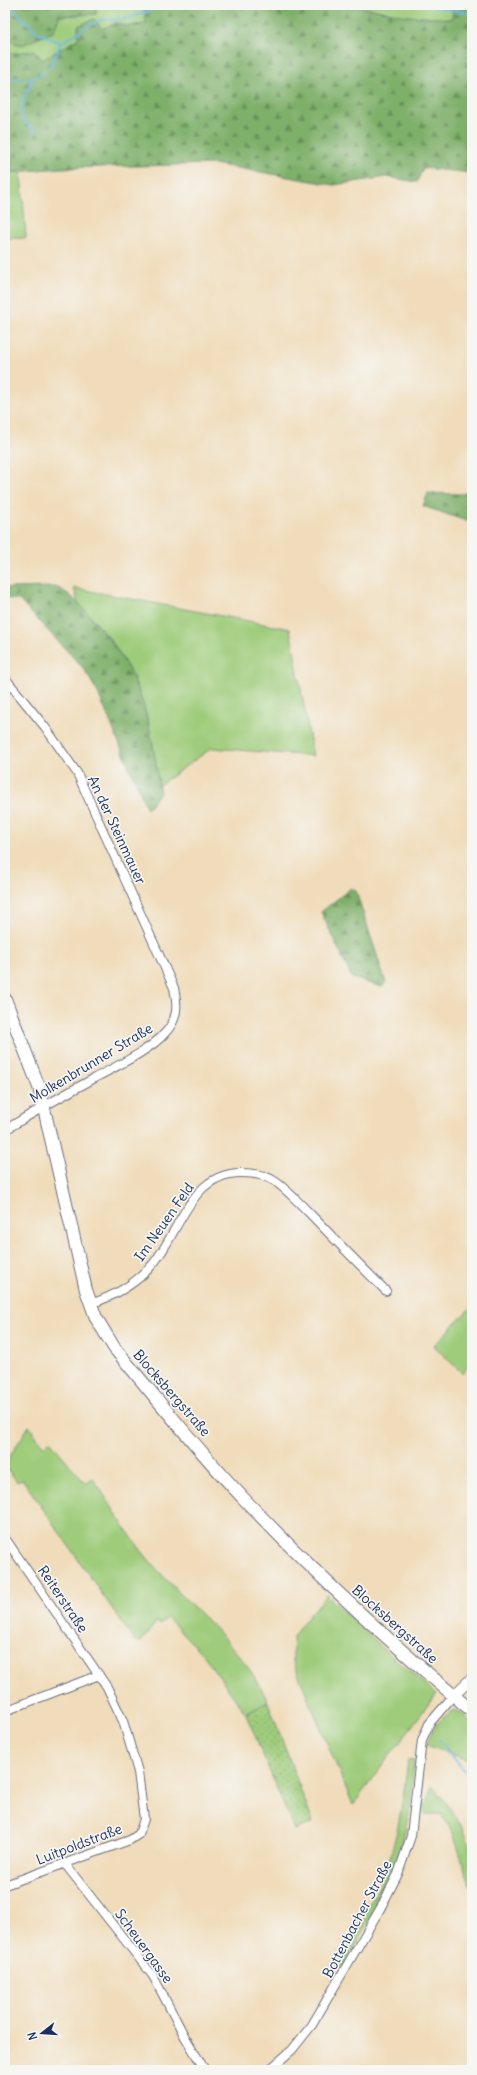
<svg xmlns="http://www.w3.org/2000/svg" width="477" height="2075" viewBox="0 0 477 2075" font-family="Delius,sans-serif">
<defs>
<pattern id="forest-firs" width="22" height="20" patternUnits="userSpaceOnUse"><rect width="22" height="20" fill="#7fb06a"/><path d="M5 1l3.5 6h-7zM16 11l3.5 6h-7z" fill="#67905a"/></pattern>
<pattern id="garden-dots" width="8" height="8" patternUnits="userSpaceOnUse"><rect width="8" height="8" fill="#9fcc7a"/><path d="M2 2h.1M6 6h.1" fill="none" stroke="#81a667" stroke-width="1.8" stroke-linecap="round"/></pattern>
</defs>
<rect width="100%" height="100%" fill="#f6f6f2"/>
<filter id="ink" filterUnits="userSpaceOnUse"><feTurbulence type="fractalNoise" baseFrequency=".025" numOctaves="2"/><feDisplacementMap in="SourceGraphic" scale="8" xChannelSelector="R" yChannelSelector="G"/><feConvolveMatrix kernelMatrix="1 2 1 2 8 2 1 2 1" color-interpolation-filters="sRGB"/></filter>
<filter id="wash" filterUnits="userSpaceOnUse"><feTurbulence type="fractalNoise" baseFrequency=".012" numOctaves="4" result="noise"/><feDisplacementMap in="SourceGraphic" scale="16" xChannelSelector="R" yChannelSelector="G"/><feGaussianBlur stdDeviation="0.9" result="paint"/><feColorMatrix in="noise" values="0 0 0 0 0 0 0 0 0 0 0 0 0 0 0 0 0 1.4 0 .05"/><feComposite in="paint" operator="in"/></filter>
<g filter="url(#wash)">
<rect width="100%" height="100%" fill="#f0dcba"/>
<g fill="#9fcc7a" stroke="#5d7e6c">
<polygon points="97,5 144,5 147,24 126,26 116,23 78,39 42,60 35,51 5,54 5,40 22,45 59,16 96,14"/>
<polygon points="350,5 472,5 472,9 453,6 452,19 407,16"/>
<polygon points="21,172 26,238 5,239 5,173"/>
<polygon points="74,588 290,629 313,756 212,748 159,785 148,720 134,678 111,640 78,602"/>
<polygon points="472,1306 472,1362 462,1373 434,1346"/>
<path d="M29,1426L44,1447L50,1441L85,1483L93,1478C111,1505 128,1535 149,1560C188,1607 243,1645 268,1702L246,1714L205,1657L167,1617L160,1625L157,1621L142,1641L139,1642L134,1640L23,1480L17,1482L6,1467L10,1456Z"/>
<polygon points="327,1595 381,1647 436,1694 353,1805 293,1662 293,1637 301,1625"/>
<path d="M455,1710L462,1713L472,1724V1756L468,1760L426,1745C432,1729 439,1718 455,1710Z"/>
<path d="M408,1760L414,1761L410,1811L395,1870L344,1967L334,1962C356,1930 379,1894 390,1857C400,1825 404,1792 408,1760Z"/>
<path d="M432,1786C449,1805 468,1830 472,1857C473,1868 472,1880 472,1891L453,1833L441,1814H425L424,1809Z"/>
</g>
<g fill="url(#forest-firs)" stroke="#4d7064">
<polygon points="5,5 97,5 96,14 60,16 53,32 22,45 5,40"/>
<polygon points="144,5 350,5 407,16 452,19 453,6 472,9 472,173 423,168 417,182 386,177 334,185 214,164 61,168 5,173 5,54 35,51 42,60 78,39 78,26 94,19 102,29 116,23 126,26 146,24"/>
<polygon points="472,489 472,523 423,506 428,493 463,494"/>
<path d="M56,587C72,594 83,608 94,621C143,676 151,722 160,793L147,809L98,693L84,669L19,600L5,598V588Z"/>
<polygon points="351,888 356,891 386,983 382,987 352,978 321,912"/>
</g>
<polygon fill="url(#garden-dots)" stroke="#5d7e6c" points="268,1702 313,1823 294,1830 246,1714"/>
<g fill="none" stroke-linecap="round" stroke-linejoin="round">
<g stroke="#63b2de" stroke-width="2">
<polyline points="9,5 37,32 61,43"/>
<polyline points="425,5 472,14"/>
<polyline points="49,67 53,63 61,43 89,25 105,19 122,20 166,5"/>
<path d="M33,79C22,103 12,115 36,132"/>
<path d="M5,80C19,76 32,83 44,72"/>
<polyline points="439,1740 472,1780"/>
</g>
</g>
</g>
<g filter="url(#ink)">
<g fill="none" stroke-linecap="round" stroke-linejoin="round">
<g stroke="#666c7e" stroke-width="10">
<g id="minor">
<path d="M5,678L45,727L77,773L174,988C178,1005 178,1020 165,1033C151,1050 113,1068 93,1079C63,1095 34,1112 5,1130"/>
<path d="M90,1304C115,1296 136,1284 153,1264C180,1232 190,1173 241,1173C254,1173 266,1175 276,1182C292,1194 306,1210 320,1224C342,1247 364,1269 386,1291"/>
<polyline points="5,1538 107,1687 123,1721 138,1772 144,1819 139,1834 130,1840 5,1885"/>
<polyline points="5,1711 99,1675"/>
<polyline points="65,1864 153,1976 185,2037 205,2070"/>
<polyline points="269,2070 292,2050 312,2025 380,1909 398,1874 411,1836 422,1740 429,1724 453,1696"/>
</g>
</g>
<g stroke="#666c7e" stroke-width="12">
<polyline id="tertiary" points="453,1696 472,1678"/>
</g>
<g stroke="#666c7e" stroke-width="14">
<path id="secondary" d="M5,999L39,1087L86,1290L96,1318L115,1349C158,1400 200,1453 246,1501C317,1576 393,1645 472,1711"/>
</g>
<use href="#minor" stroke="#fff" stroke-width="8"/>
<use href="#tertiary" stroke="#fff" stroke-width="10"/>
<use href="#secondary" stroke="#fff" stroke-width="12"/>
</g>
</g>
<g text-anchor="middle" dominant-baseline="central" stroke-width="3.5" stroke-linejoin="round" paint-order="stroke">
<g font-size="14" fill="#1b2f5e" stroke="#f6f6f2">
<text transform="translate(117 830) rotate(65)">An der Steinmauer</text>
<text transform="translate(91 1063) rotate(-31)">Molkenbrunner Straße</text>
<text transform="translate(164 1222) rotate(-55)">Im Neuen Feld</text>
<text transform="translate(172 1393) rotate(49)">Blocksbergstraße</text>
<text transform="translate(63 1599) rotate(56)">Reiterstraße</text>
<text transform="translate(395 1624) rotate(42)">Blocksbergstraße</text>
<text transform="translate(79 1844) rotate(-21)">Luitpoldstraße</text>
<text transform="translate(357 1919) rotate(-62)">Bottenbacher Straße</text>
<text transform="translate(144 1946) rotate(54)">Scheuergasse</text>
</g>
</g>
<rect width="477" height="2075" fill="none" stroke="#f6f6f2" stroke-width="20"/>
<g transform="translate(42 2033) rotate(253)" stroke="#f6f6f2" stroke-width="3" paint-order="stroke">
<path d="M0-3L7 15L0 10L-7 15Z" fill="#1b2f5e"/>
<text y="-6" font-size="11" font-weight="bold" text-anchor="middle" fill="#1b2f5e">N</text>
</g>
</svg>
